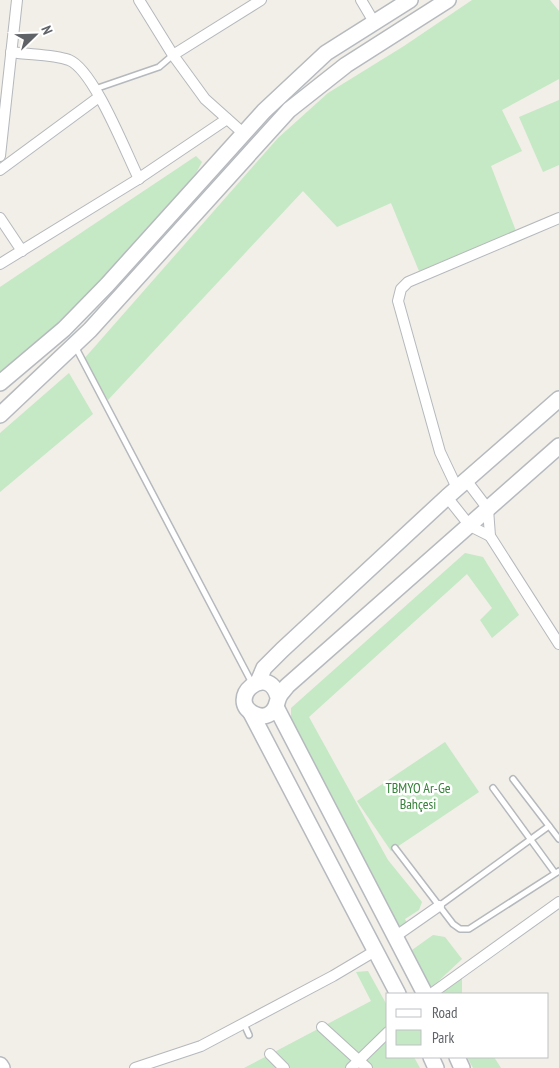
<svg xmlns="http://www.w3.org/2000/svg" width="559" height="1068" viewBox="0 0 559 1068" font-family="'PT Sans Narrow',sans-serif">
<rect width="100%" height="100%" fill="#f1efe8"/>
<g fill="#c5e8c5">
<polygon points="472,0 550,0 559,11 559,79 502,110 522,151 491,166 516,231 419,271 391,203 337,227 303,191 108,400 83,360 278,138 328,93 404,46"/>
<polygon points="559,100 559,165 543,172 519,117"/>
<polygon points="196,156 202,162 196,173 167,207 78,305 0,374 0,287"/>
<polygon points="69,373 93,414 0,492 0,433"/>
<polygon points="465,553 483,557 519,615 492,638 480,620 492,608 467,574 309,717 388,860 422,902 419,910 405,919 408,925 400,929 291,723 291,708"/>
<polygon points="445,742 479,792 391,851 357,801"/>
<polygon points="433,935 445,937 462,959 431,988 412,950"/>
<polygon points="368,971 388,1007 388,1057 414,1057 420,1068 244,1068 371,1001 356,972"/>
<polygon points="462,978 462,994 439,994"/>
<polygon points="467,1057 494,1057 501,1068 473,1068"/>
</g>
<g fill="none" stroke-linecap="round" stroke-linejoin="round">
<g stroke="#b5b8bc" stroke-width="8">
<g id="lane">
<polyline points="95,89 159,67 173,55"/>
<polyline points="76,348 252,683"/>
<polyline points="513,779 559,839"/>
<polyline points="493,788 555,873"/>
<polyline points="395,848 453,924 460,929 469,929 559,871"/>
<polyline points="439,906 549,826"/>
<polyline points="244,1024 249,1035"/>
</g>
</g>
<g stroke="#b5b8bc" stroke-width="12">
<g id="street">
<polyline points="139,0 173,55 205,99 243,133"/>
<polyline points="361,0 374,22"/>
<path d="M11,52C30,55 52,54 69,60C94,70 126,153 139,179"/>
<polyline points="173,55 261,0"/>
<polyline points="0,156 17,0"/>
<polyline points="0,170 99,97"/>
<polyline points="0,218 22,251"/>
<polyline points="0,264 135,181 227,119"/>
<polyline points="466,480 488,509 490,536 559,644"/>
<polyline points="457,488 440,452 398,301 401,289 408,282 559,218"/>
<polyline points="447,497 470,526 490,536"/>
<polyline points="396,936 439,906"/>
<polyline points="431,994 559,902"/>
<polyline points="322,1027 367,1068"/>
<polyline points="270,1054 284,1068"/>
<polyline points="135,1068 201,1046 333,976 375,951"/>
<polyline points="351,1068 388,1032"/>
</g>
</g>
<g stroke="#b6babf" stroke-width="18">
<g id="secondary">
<polyline points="0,383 64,329 107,285 264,111 326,53 410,0"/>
<polyline points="0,415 90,330 289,110 346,65 448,0"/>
<polyline points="258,682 264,668 282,650 447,497 559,399"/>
<path d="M278,697C268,661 225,699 254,714C260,717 267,717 272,712C278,707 276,701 280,695C282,692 285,689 287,686L559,446"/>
<polyline points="276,707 425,994"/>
<polyline points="251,713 398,994"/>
<polyline points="431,1057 436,1068"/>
<polyline points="457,1057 462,1068"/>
<polyline points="0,1065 2,1068"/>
</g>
</g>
<use href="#lane" stroke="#fff" stroke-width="5"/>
<use href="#street" stroke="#fff" stroke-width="10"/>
<use href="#secondary" stroke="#fff" stroke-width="15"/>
</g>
<g text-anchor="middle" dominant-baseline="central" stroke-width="5" stroke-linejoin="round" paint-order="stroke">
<g font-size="14" fill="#348238" stroke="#fff">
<text x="418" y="788">TBMYO Ar-Ge<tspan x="418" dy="16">Bahçesi</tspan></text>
</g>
</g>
<rect x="386" y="993" width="162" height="65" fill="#ffffff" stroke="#bfc1c3"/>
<rect x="396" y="1009" width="25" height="8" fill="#ffffff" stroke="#bfc1c3"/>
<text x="432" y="1018" font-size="15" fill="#5f6368">Road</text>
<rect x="396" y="1030" width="25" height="15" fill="#c5e8c5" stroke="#bfc1c3"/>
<text x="432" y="1043" font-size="15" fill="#5f6368">Park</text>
<g transform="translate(35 35) rotate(67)" stroke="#ffffff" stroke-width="4" paint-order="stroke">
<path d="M0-4L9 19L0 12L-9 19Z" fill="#5f6368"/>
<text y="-8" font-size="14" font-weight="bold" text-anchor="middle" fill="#5f6368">N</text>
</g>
</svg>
